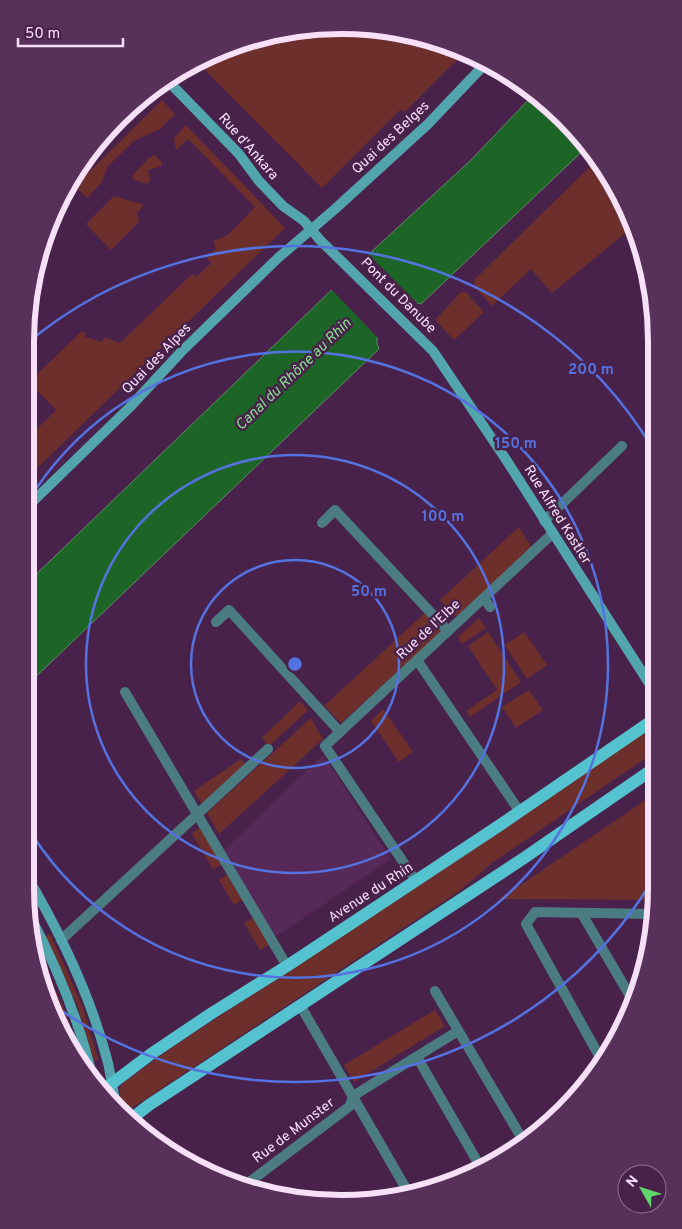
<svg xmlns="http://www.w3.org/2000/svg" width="682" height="1229" viewBox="0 0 682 1229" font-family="Overpass,sans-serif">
<rect width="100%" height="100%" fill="#49224b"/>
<polygon fill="#562958" points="323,755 391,859 275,937 224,850"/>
<g fill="#6d2f2b">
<polygon points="383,28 462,55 405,112 401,109 322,188 200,65 259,36"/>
<polygon points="162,100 175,114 160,129 134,141 108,166 101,183 87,198 75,186"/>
<polygon points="186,125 285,228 25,480 26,440 56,410 29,382 82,331 86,333 85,337 102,342 104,337 120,343 192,274 196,277 211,263 207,259 216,249 213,241 228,235 255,207 188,139 176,150 174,138"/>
<polygon points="154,155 161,161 162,166 148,170 150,179 148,184 134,180 132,176 149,158"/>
<polygon points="598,159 604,166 634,226 552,293 531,269 492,306 474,286 475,279"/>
<polygon points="114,196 144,205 137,213 139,222 111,250 86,224"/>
<polygon points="461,292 466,292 484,312 454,340 435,320"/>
<polygon points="519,527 532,548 456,617 440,600"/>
<polygon points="426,612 442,631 341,723 324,706"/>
<polygon points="479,618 486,628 462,644 458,637"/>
<polygon points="488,632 521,682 470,717 466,711 497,690 468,646"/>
<polygon points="524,632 547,665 527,679 505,645"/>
<polygon points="529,690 543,710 516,728 502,707"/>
<polygon points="300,701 308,710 268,747 262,738"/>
<polygon points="383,709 413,752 399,762 371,721"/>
<polygon points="311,718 323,739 219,834 207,813"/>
<polygon points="654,726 656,727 656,751 492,863 458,892 127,1111 123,1109 119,1089 124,1082 171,1048 336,940"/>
<polygon points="241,759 247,766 203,806 194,791"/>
<polygon points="656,793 656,900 498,899 522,884"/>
<polygon points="200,827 222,864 213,869 192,834"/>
<polygon points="227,875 242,900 234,905 219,880"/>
<polygon points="253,918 269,945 260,950 244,923"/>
<polygon points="50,934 82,1005 98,1059 94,1061 77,1005 46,936"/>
<polygon points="34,942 66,1013 80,1061 65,1033 53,998 37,961"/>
<polygon points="435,1010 445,1026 354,1082 344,1065"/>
</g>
<polygon fill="#1d6527" stroke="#5f8a66" points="534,94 564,117 588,146 421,304 415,303 377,337 377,343 379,349 25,687 25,585 370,253 471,160"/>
<polygon fill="#49224b" points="367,253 418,304 424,305 416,305 380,338 382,349 379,346 378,338 331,289"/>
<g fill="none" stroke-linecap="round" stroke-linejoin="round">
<g stroke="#4b7c82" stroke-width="10">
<polyline points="544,521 622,446"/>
<polyline points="322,523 335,510 448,631"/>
<polyline points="484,598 490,607"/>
<polyline points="216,622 229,610 340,732"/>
<polyline points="417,660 520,812"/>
<polyline points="125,692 287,966"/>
<polyline points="416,881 325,746 552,534"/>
<polyline points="582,914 633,1001"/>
<polyline points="61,940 268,749"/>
<polyline points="435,991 524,1142"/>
<polyline points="300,1005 408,1192"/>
<polyline points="417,1057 481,1168"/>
<polyline points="602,1061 526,924 535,912 655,914"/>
<polyline points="244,1186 350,1106 353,1096 458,1031"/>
</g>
<g stroke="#52a4ad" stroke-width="10">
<polyline points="168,81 239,154 259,181 283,206 304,221 320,240 433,351 505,458 656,694"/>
<polyline points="25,509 130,407 181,352 278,258 335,209 428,124 486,63"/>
<path d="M25,873C60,932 91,996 108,1063C111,1077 113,1091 116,1105"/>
<path d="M30,916C58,969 81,1024 94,1084"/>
</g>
<g stroke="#54c3cf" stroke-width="12">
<polyline points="102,1091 151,1054 212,1013 287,966 503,823 656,718"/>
<polyline points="131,1119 149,1105 524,858 656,767"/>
</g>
<polyline stroke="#ac8cac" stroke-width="1" points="38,967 60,1024"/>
</g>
<g fill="none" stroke="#5472e0" stroke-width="2.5">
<circle cx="295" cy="664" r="104"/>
<circle cx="295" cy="664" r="209"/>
<path d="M27 503A313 313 0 1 1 25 823"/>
<path d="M655 876A418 418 0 0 1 49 1002M26 344A418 418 0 0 1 653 449"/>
</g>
<g text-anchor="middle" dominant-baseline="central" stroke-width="5" stroke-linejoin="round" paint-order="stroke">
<g font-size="14" fill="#f9e0f9" stroke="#49224b">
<text transform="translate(391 138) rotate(-43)">Quai des Belges</text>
<text transform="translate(248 147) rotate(49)">Rue d'Ankara</text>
<text transform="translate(398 296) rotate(45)">Pont du Danube</text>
<text transform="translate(157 359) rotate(-46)">Quai des Alpes</text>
<text transform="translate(557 515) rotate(58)">Rue Alfred Kastler</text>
<text transform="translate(429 630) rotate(-43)">Rue de l'Elbe</text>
<text transform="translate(371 893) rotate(-33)">Avenue du Rhin</text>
<text transform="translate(294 1131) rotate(-37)">Rue de Munster</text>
</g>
<g font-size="15" font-style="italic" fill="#85e28b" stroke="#49224b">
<text transform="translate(294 375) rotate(-44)">Canal du Rhône au Rhin</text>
</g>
</g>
<path d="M0 0H682V1229H0ZM341 34H341A307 307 0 0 1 648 341V888A307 307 0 0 1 341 1195H341A307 307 0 0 1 34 888V341A307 307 0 0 1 341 34Z" fill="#573159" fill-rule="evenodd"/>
<path fill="none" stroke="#f9e0f9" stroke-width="6" d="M341 34H341A307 307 0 0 1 648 341V888A307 307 0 0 1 341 1195H341A307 307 0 0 1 34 888V341A307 307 0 0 1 341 34Z"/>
<circle cx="295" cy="664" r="8" fill="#5472e0" stroke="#49224b" stroke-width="2.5"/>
<g font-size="15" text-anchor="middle" font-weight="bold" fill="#5472e0" stroke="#49224b" stroke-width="5" stroke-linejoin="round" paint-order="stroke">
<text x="591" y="374">200 m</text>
<text x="516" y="448">150 m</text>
<text x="443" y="521">100 m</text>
<text x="369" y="596">50 m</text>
</g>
<g transform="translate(642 1189) rotate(309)"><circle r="24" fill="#49224b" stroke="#8f6e91"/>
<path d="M0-4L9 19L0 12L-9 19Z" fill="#5fd56b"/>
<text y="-8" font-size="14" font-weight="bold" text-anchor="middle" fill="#f9e0f9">N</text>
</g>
<path d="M18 38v8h105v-8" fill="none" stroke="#f9e0f9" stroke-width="2.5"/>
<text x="25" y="38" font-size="15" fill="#f9e0f9" stroke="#49224b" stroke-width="4" paint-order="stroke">50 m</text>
</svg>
